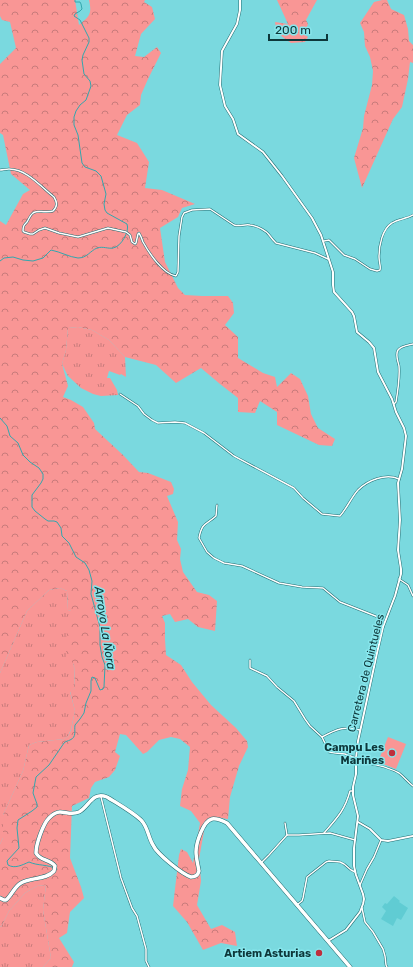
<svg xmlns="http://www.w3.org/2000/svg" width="413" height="967" viewBox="0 0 413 967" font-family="Rubik,sans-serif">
<defs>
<pattern id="grass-tufts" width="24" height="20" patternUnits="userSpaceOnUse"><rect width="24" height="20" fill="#f99695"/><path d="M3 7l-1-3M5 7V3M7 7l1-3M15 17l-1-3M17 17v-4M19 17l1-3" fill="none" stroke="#c87b7b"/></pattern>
<pattern id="forest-crowns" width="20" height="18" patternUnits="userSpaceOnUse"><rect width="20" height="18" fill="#f99695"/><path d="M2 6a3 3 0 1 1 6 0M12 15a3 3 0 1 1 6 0" fill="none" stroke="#c87b7b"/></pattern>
</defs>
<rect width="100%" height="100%" fill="#7ad9df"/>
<polygon fill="#60ccd3" points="394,896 400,901 399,902 408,908 401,920 397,918 393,926 381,919 386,911 382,907 385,903 387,904"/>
<g fill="url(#grass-tufts)">
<polygon points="78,327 92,330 109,340 125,357 126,377 121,374 120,375 109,371 107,378 110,378 117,390 118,395 101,396 93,394 81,388 68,376 62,364 66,350 68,328"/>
<polygon points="60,588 67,591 68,610 71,611 75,688 70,692 75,711 71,729 68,736 64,739 37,742 29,745 23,771 3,815 3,838 0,844 0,673 27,611 49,590"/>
<polygon points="46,885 43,910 51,958 43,967 0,967 0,926 1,927 9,911 25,893 37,886"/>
</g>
<g fill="url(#forest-crowns)">
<path d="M0,0H75L79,25C90,16 92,14 89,0H145L144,2L152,7L155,19L141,34L135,56L144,57L157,47L161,53L148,79L141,95L140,105L127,115L117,135L137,143L149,162L145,188L162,190L195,204L182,208L178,217L160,228L165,262L178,288L185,295L202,296H228L233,303L234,313L225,325L238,337V358L263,373L275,377L277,387L291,373L300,379L308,396L311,414L318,428L335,439L332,446L319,445L277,425V412L260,401L255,413L238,412V398L220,384L201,368L176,383L156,365L125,357L109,340L92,330L78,327L68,328L66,350L62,364L68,386L63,397L71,400L83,407L94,423L95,429L123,455L139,472L148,473L171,482L174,489L173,494L167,496L178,522L177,540L181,549L180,559L183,572L197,592L209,595L217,601L215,631L198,627L188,619L175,622L170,614L162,616L165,623V639L166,655L181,665L192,682L211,705L236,728L247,741L248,747L239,766L230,797L228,819L214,817L206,820L199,859L201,881L197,905L211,929L222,925L235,932L237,946L221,943L203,950L187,922L173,906L179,855L181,849L187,852L193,863L200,823L191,811L180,806L182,789L188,770L190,747L180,739L171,737L159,740L147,752L143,754L126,735L120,734L115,752L120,756L115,770L109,777L95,782L91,788L89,798L72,806L70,858L81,887L84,898L70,912L67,933L59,938L74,962L72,967H43L51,958L43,910L46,885L37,886L25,893L9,911L1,927L0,926V844L3,838V815L23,771L29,745L37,742L64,739L68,736L71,730L75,711L70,691L75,688L74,664L66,657L67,626L71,622V611L68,610L67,591L60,588L49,590L27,611L0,673V221L6,225L23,194L30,190L11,174L3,135L0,133V64L16,48L10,22L2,20L0,16Z"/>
<polygon points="277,0 317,0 306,20 308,24 304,34 308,37 305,42 291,43 277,33 275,22 288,24"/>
<polygon points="382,0 387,0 391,9 404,15 408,29 409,41 413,45 413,63 410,62 408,79 402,107 393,119 362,188 354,158 363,128 364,116 372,85 373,71 370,57 365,46 364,32 360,23 374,2"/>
</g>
<polygon fill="#f99695" points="388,737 406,744 396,769 378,762"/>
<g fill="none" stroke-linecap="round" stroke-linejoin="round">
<g stroke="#33a7ae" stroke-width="1">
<path d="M0,261L4,258L13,257L23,260L33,261L43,258L51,250C61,252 69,257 78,258C87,258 90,251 97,248C103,246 108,249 113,248C121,247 130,231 127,224L107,213L105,210L104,204L106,194L101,176L96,171L85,167L82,163L78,135L74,125V117L76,111L80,105L86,100L91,86L90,81L84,74L82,60L83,55L89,42V38L80,20L74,16L75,14L80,11L82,9L81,4L80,2H75V0"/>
<path d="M0,418L7,426L10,436L18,443L23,455L30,462L39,468L43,474V479L41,483L32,495V507L35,511L45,519L48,521H54L57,522L61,528L62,536L69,543L76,557L85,563L89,570L92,581L91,594L100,627V645L102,657L105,665L104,687L103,689L100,690L95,678L92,677L91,681V691L86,703L84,713L80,719L75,725C74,731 77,737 70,740C68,741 66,741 64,743L49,765L36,777L33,793L37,804V807L32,811L18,820L17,828L19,848L7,861L8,865C15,869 22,865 29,862C38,866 47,864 57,869"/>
</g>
<g stroke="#216d72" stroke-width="2.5">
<g id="minor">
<path d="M0,170C3,170 6,169 9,169C27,169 41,187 54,197C57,202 58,206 53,211C47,213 38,210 33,213C30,215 29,219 27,222C24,225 23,226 23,231L24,232L30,234H33L39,230L45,228L59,233L78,237L108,228L126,232L130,235L132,242L135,244L136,243L138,234L139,233C141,236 142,239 143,242C149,253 163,274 176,276L178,272L179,236L182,217L184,213L192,210L210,209L234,225C240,227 244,224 250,225C257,226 266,230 270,236C272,239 274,241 276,243L315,253L328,259"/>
<path d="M324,241L329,240L344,255L355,259L370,269L377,271L380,270C381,266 379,262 379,257C379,246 382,229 392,223C398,219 406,219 413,215"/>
<path d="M120,394L138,406L144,414L152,420L158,423L175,422L185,423L204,433L234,456L294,488L303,498L322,514L340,516C347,508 351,498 358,490C368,480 386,473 399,479"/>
<path d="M394,404L396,402C398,390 400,378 399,366C398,361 395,355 398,350C401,346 409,345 413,344"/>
<path d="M217,505L216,516C206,525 202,522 199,538L207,552L214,558L224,563L242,566L279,583L302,587L323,588L340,602L378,617L382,623L383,627"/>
<polyline points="399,579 408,585 413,596"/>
<polyline points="250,660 250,668 267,676 277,687 294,701 305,719 310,726 322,737 329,752 335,753 345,754 356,758"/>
<path d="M322,737C337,729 343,726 360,730"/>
<path d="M356,763C368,762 388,767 399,773C404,777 408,782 413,786"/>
<polyline points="101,797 121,878 132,908 137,916 146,949 146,961 149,967"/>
<polyline points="285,823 287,835"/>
<path d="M324,833C337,818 345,810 350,791H352"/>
<polyline points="262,862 269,855 287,835 299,835 330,833 355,840"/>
<polyline points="360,885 367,869 374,857 381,840"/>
<polyline points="298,904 302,901 303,898 307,877 326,862 329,861 340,862 344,864 351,870 355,872"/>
<polyline points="362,908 365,922 373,932 383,949 385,956 386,965 387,967"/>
</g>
</g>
<g stroke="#216d72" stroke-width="3">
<g id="tertiary">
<polyline points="240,0 240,10 237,24 222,51 220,85 225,106 233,119 238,134 263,152 282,176 312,218 321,235 333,272 333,285 334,292 352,312 354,316 357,332 369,342 374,348 378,372 392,399 396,412 404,428 406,436 402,469 398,483 400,520 398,550 401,569 401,574 395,596 383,627 377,653 358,741 356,758 356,774 353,787 353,795 358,816 354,848 354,866 356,875 363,894 364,899 363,904 360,912 346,930 328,941"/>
<polyline points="358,822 370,829 381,840 388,841 413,836"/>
</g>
</g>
<g stroke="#216d72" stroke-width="4.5">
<path id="trunk" d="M0,898L4,900H6C12,895 14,887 21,883C31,877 46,880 54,871L55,866C50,859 40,861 36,853C36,844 43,824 49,818C52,815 56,812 60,812C66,812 72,815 79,812C89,807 92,791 107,797C118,804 131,811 141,820C148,827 148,837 153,845C157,854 182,874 191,877C196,877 198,875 199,871C198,865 196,858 196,852C196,843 203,821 212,819C217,818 223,821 227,823L350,967"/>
</g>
<use href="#minor" stroke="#fff" stroke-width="1.5"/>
<use href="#tertiary" stroke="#fff" stroke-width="2"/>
<use href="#trunk" stroke="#fff" stroke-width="3.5"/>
</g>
<g fill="#be2e3c" stroke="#87e6ec" stroke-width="1.5">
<circle cx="392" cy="753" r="4"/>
<circle cx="319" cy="953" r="4"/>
</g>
<g text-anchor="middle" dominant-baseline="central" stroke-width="3" stroke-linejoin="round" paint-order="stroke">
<g font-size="11" fill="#0d373a" stroke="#87e6ec">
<text transform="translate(366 673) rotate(-76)">Carretera de Quintueles</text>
</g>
<g font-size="11" font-weight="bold" fill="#0d373a" stroke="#87e6ec" text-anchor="end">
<text x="384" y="747">Campu Les<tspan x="384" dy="13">Mariñes</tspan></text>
<text x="311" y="953">Artiem Asturias</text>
</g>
<g font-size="12" font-style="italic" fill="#123436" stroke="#87e6ec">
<text transform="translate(105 628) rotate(81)">Arroyo La Ñora</text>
</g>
</g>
<path d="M269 34v6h58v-6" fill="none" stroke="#0d373a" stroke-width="2"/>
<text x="275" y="34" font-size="12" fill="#0d373a" stroke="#87e6ec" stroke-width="3" paint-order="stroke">200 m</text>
</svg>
